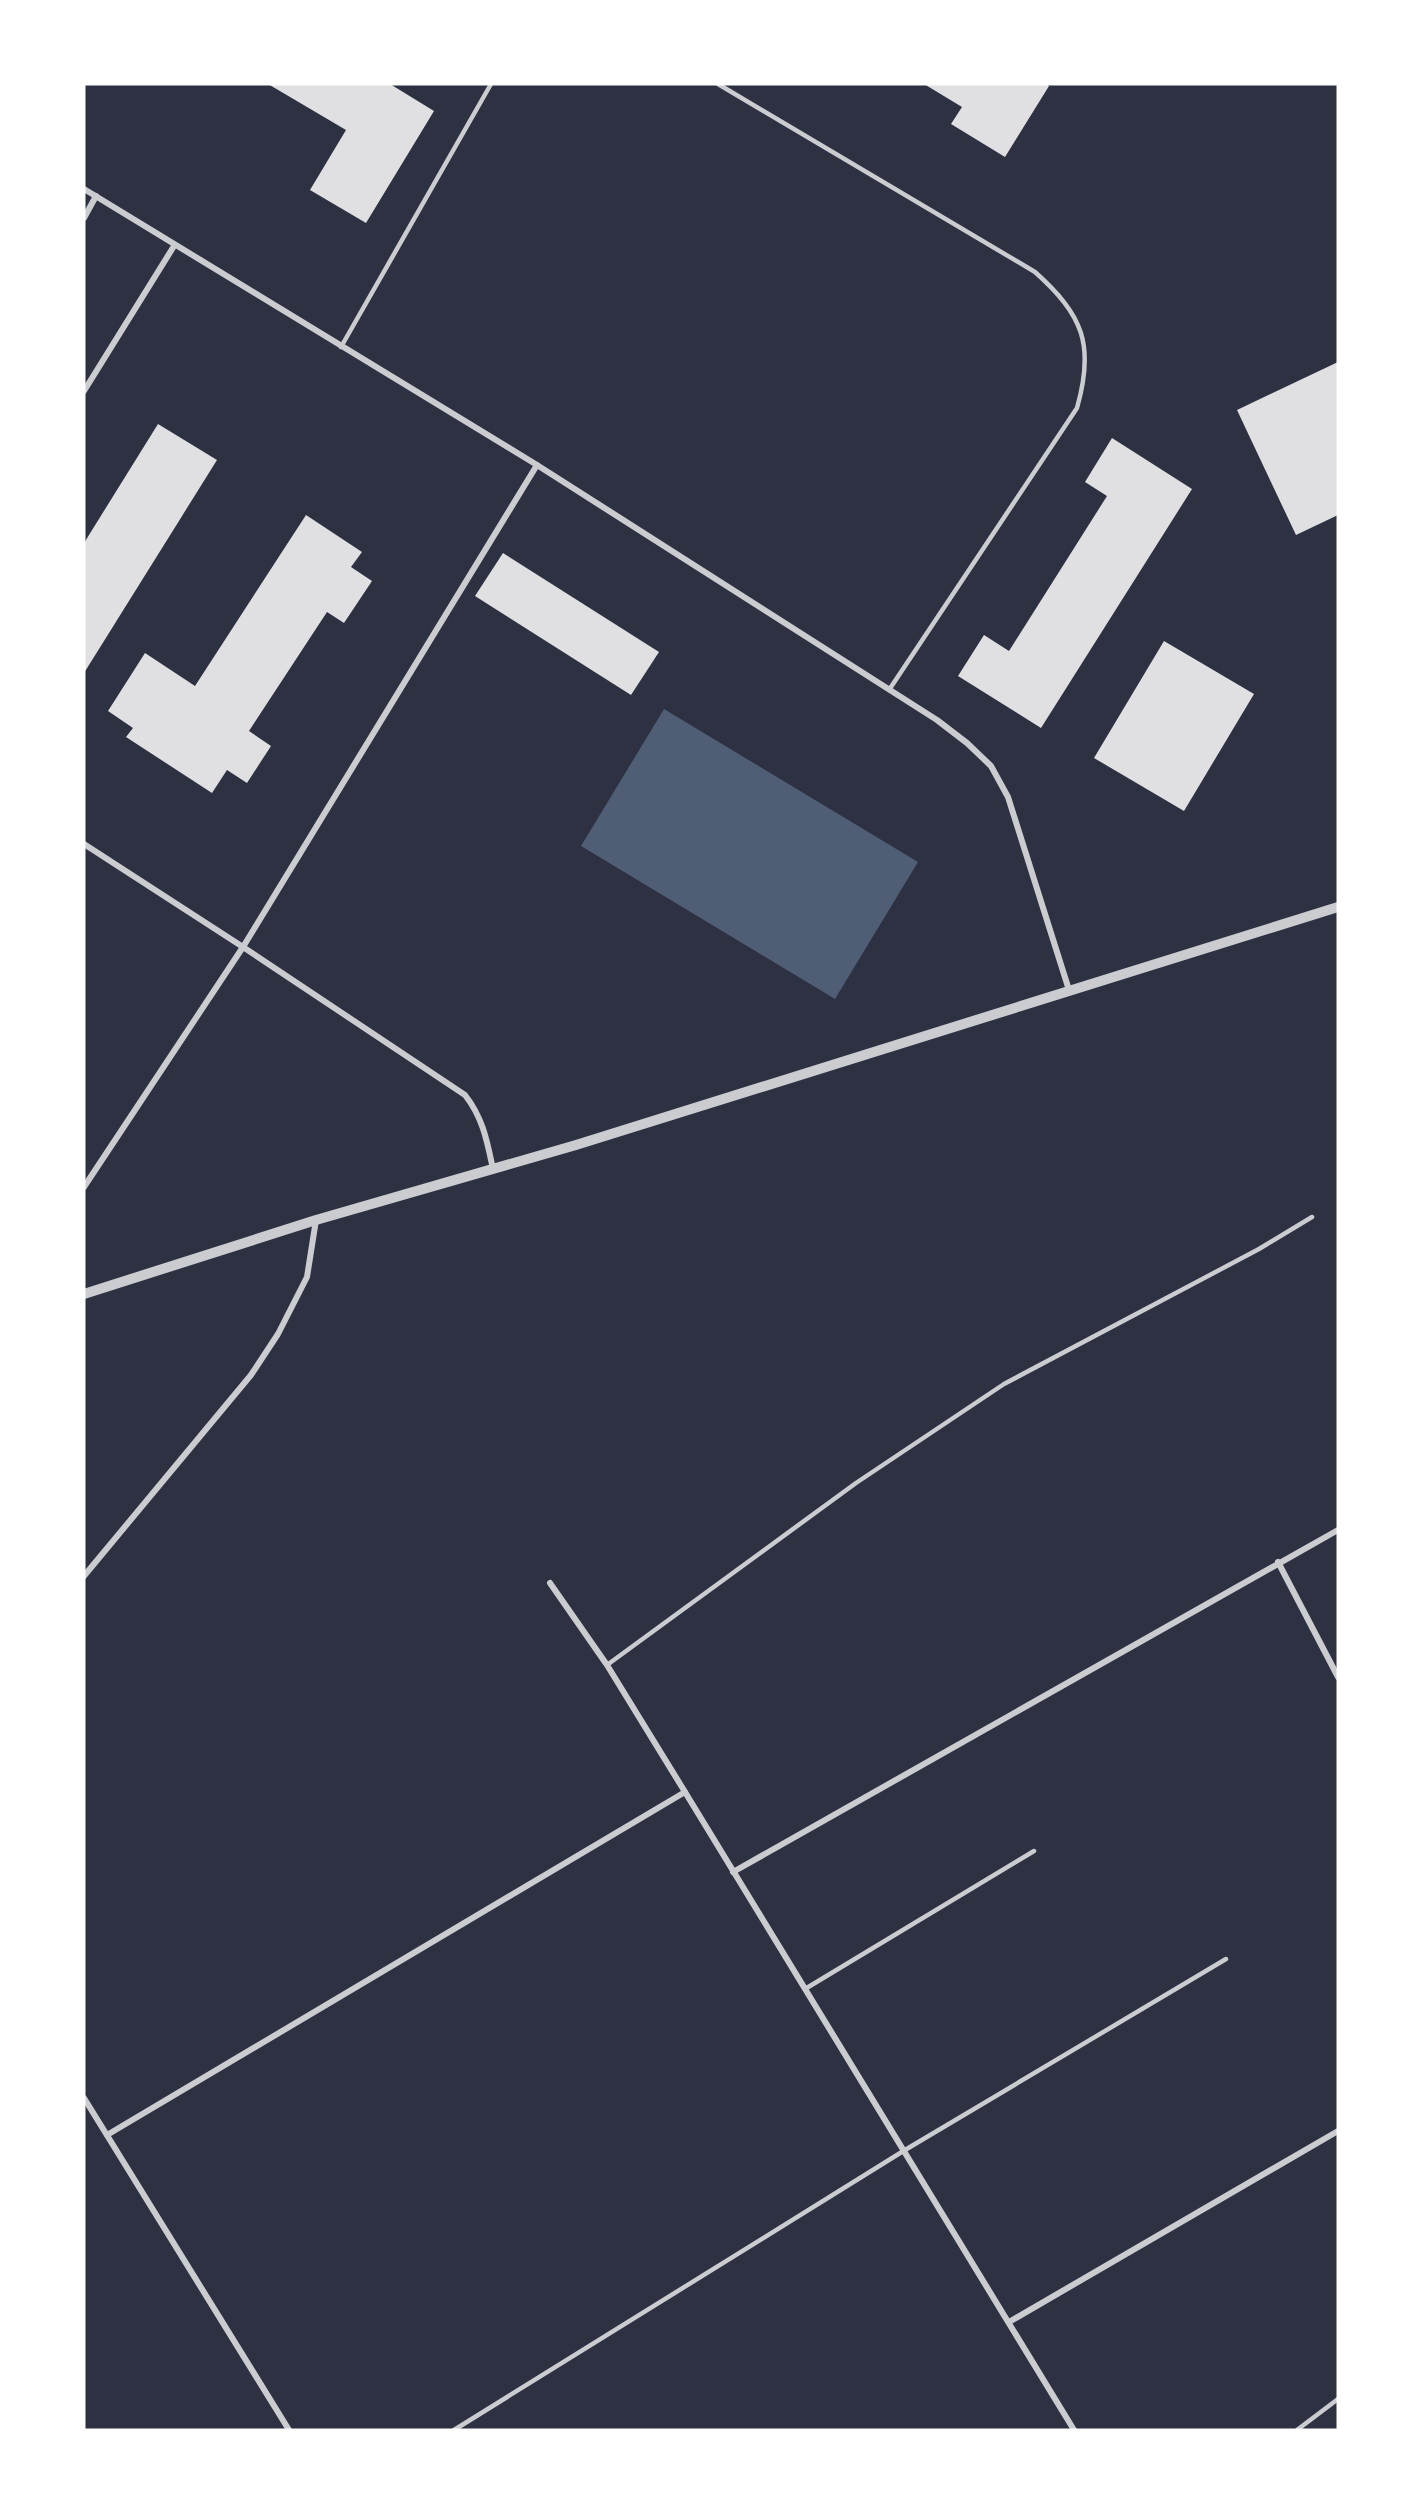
<svg xmlns="http://www.w3.org/2000/svg" width="1422" height="2514" viewBox="0 0 1422 2514" font-family="'Archivo Narrow',sans-serif">
<rect width="100%" height="100%" fill="#2d3142"/>
<polygon fill="#4f5d75" points="664,709 918,862 835,999 581,846"/>
<g fill="#e0e0e3">
<polygon points="268,84 390,84 434,111 366,223 310,190 346,130"/>
<polygon points="924,84 1046,84 1049,86 1005,157 951,124 962,107"/>
<polygon points="1338,362 1338,515 1296,535 1237,410"/>
<polygon points="158,424 217,460 84,673 84,543"/>
<polygon points="1112,438 1192,489 1041,728 958,676 984,635 1009,651 1107,496 1085,482"/>
<polygon points="306,515 362,552 351,567 372,581 344,623 327,612 249,731 271,746 247,783 227,770 212,793 126,737 133,728 108,711 145,653 195,686"/>
<polygon points="503,553 659,652 631,695 475,596"/>
<polygon points="1164,641 1254,694 1184,811 1094,758"/>
</g>
<g fill="none" stroke-linecap="round" stroke-linejoin="round">
<g stroke="#caccd0" stroke-width="4.5">
<path d="M718,84L1035,272C1083,315 1095,345 1077,408L889,690"/>
<polyline points="341,347 491,84"/>
<polyline points="607,1665 856,1483 1004,1384 1259,1249 1312,1217"/>
<polyline points="805,1989 1034,1851"/>
<polyline points="454,2430 905,2150 1226,1959"/>
<polyline points="1297,2430 1338,2399"/>
</g>
<g stroke="#caccd0" stroke-width="6">
<polyline points="84,189 537,465 937,720 967,743 991,766 1008,797 1069,990"/>
<polyline points="84,218 96,196"/>
<polyline points="84,391 174,246"/>
<path d="M84,844L243,947L465,1095C483,1118 487,1141 493,1169"/>
<polyline points="84,1187 243,947 537,465"/>
<polyline points="1278,1562 1338,1677"/>
<polyline points="84,1576 251,1375 278,1334 307,1277 316,1220"/>
<polyline points="550,1583 607,1665 685,1792 1074,2430"/>
<polyline points="733,1872 1338,1530"/>
<polyline points="84,2098 289,2430"/>
<polyline points="107,2135 685,1792"/>
<polyline points="1009,2322 1338,2131"/>
</g>
<polyline stroke="#caccd0" stroke-width="10" points="84,1294 316,1220 576,1145 1338,907"/>
</g>
<rect width="1422" height="2514" fill="none" stroke="#ffffff" stroke-width="171"/>
</svg>
